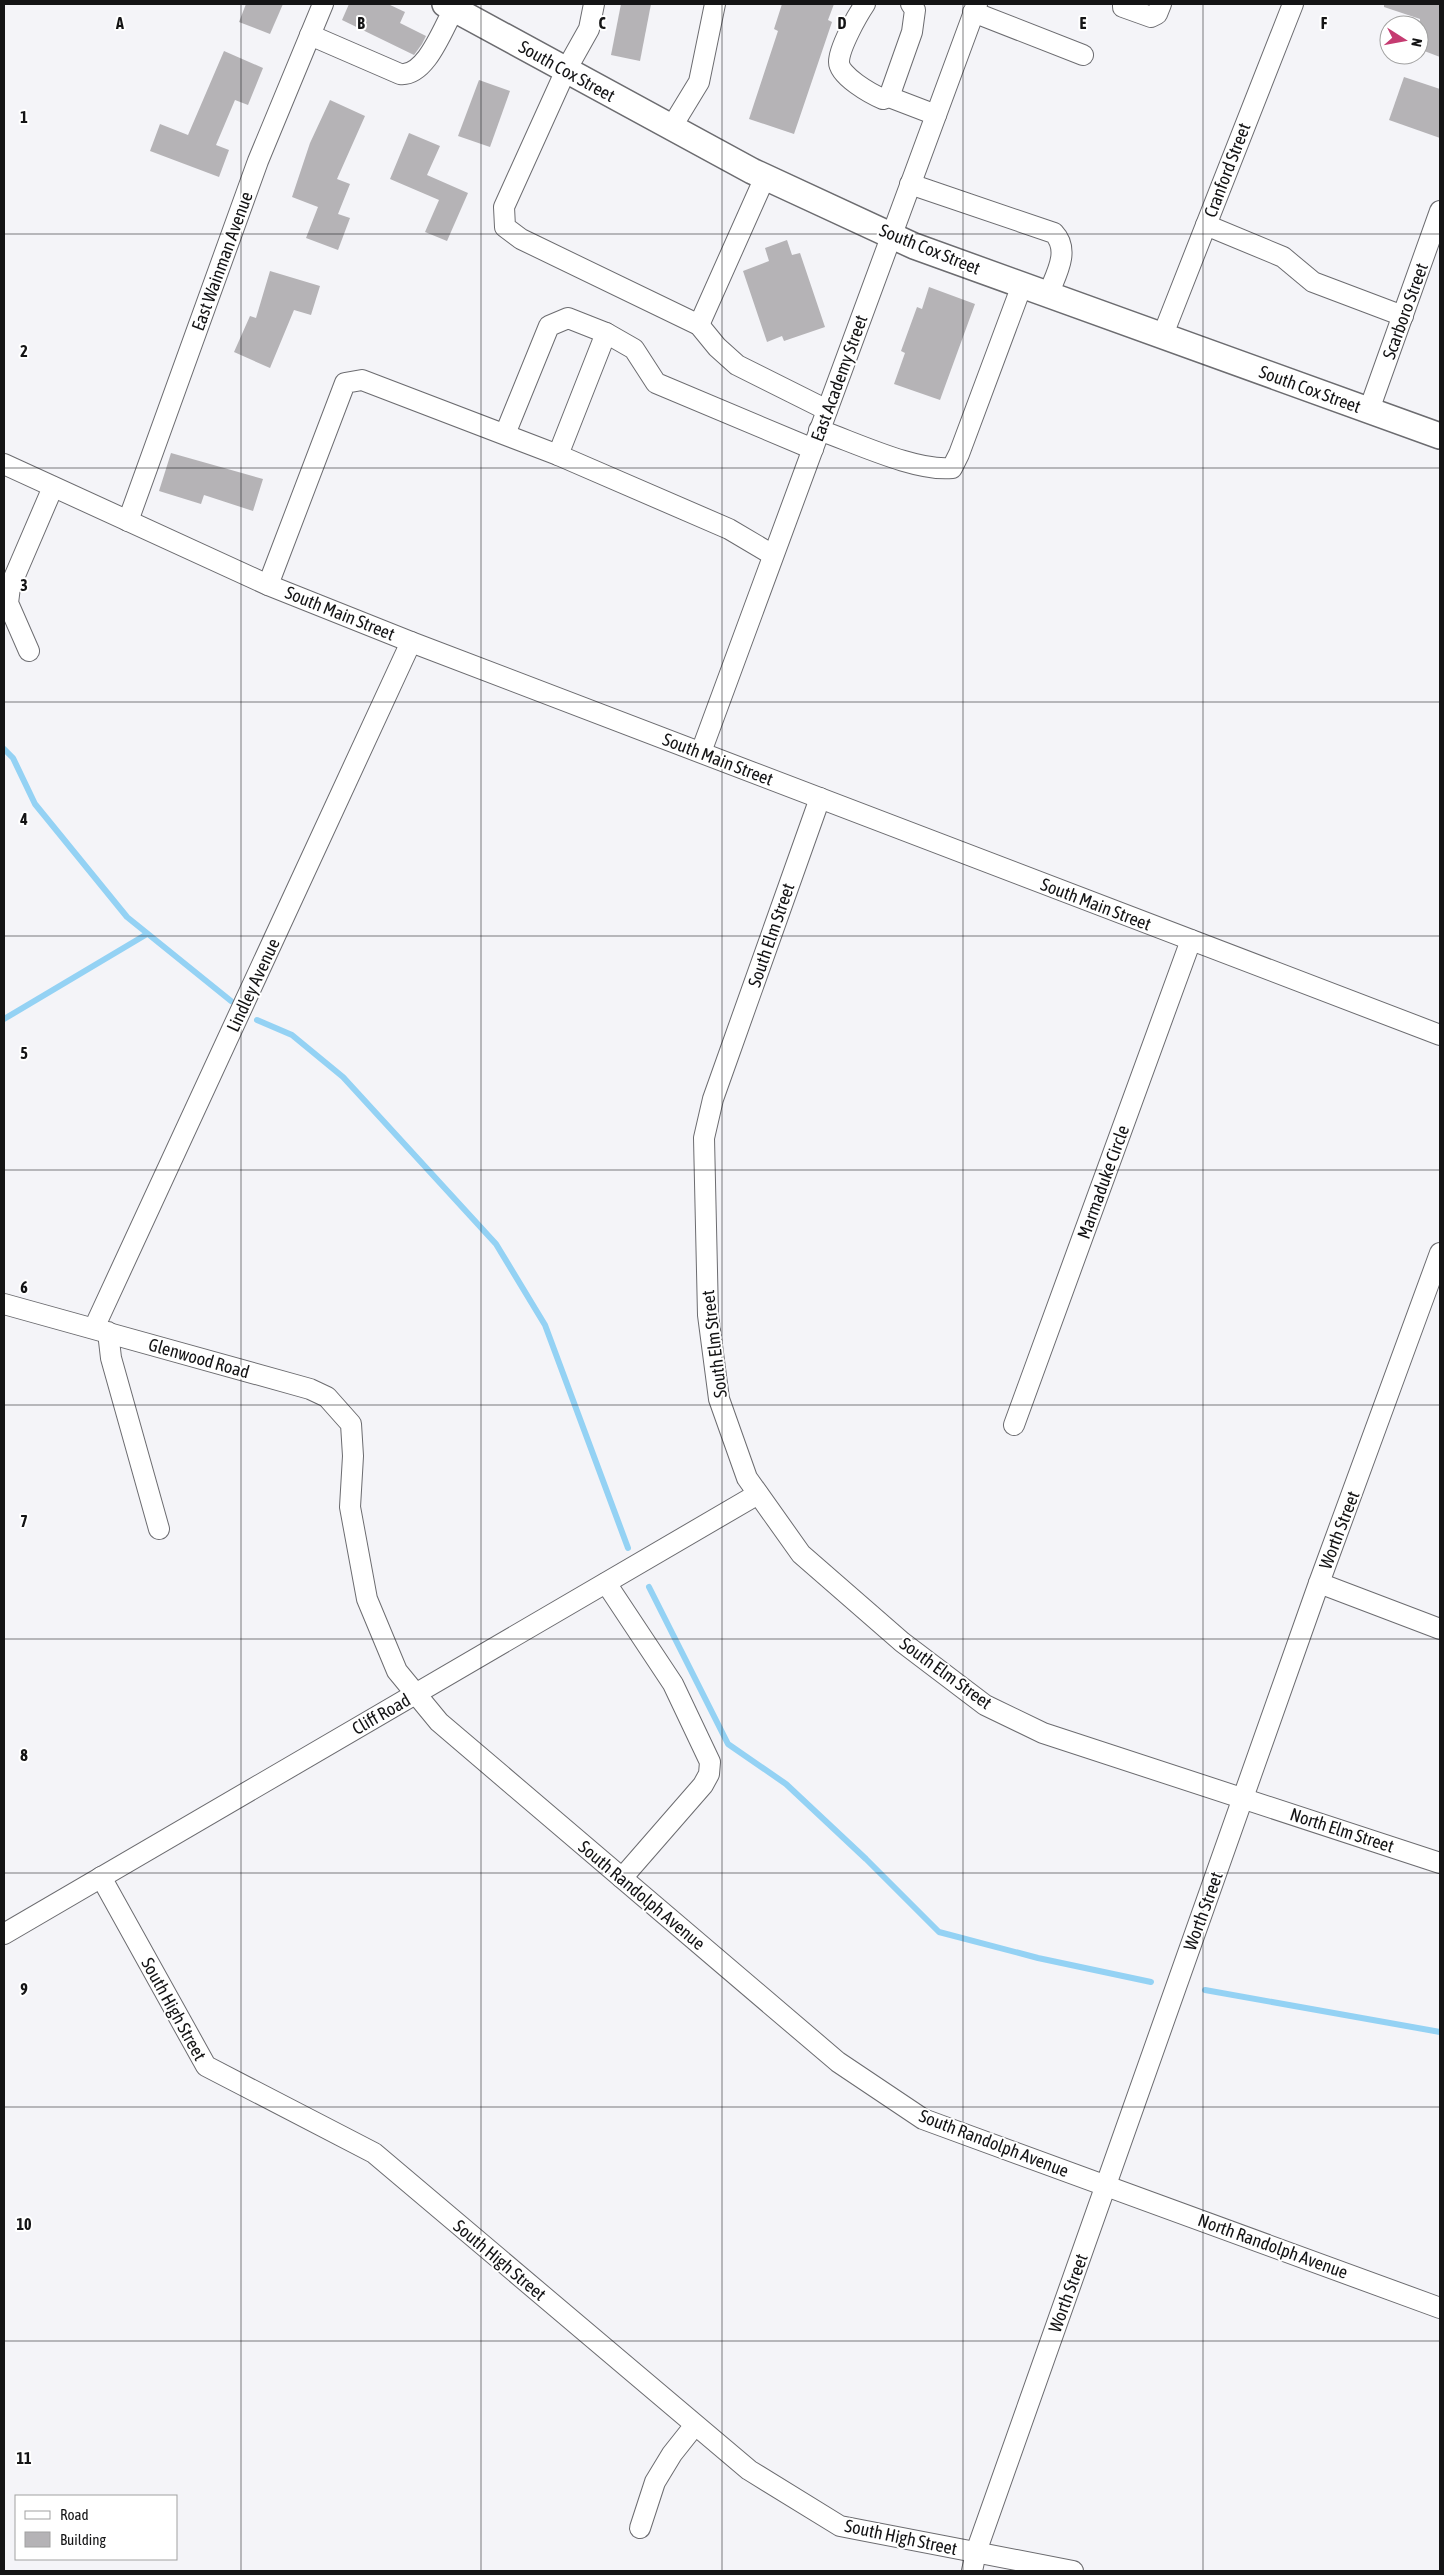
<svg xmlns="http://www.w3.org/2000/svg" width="1444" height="2575" viewBox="0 0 1444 2575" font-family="'Asap Condensed',sans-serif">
<rect width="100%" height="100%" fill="#f4f4f8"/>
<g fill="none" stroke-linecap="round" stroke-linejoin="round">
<g stroke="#94d2f4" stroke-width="6">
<polyline points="4,749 13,758 35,804 127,917 231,1001"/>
<polyline points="4,1019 147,934"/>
<polyline points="257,1020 292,1035 343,1077 496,1244 545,1325 628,1548"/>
<polyline points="649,1587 728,1744 786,1784 866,1859 939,1932 1038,1958 1151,1982"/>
<polyline points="1205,1990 1440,2032"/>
</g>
</g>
<g fill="#b5b3b6">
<polygon points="246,4 283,4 270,34 239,22"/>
<polygon points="349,4 388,4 405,12 400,23 426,36 422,44 414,55 342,20"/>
<polygon points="621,4 651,4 640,61 611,55"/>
<polygon points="782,4 834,4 828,20 832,22 794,134 749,119 778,31 774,29"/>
<polygon points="1384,4 1440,4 1440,57 1419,49 1420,19 1384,7"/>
<polygon points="224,51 263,68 248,105 235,100 216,145 229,150 219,177 150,151 160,124 188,135"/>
<polygon points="1404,77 1440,89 1440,138 1389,120"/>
<polygon points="479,80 510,91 490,147 458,136"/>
<polygon points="330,100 365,116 337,179 350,184 338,214 350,218 338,250 306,238 318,207 292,197 310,143"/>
<polygon points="409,133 440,146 427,175 468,193 447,241 425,232 439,200 390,179"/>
<polygon points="787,240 792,255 800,253 825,327 784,341 782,336 767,342 743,271 769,261 765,248"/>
<polygon points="270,271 320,286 311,315 294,310 270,368 234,352 250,316 256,318"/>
<polygon points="929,287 975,304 940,400 894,384 905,353 901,351 917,307 922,309"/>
<polygon points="171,453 263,479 253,511 204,495 201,504 159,491"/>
</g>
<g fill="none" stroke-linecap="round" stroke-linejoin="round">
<g stroke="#6c6c70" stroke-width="22">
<g id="minor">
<polyline points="594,4 589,29 566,70 504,207 505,227 521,239 699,325 717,347 737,365 827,410"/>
<path d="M865,4C857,16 839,48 839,62C839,76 871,94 883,99L889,97L936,115"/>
<polyline points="1123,4 1123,7 1151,17 1157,14 1161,4"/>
<polyline points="973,12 1083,55"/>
<path d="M310,35L400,74C426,77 443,28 454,9"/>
<polyline points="889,97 912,32 915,10 911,4"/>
<polyline points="671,128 699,82 715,4"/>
<path d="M910,184L1054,233C1071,251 1055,276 1048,295"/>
<polyline points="1206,225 1283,257 1313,282 1403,316"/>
<polyline points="699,325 765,177"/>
<polyline points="1162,337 1293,4"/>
<polyline points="1369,410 1440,211"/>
<path d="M819,430C854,442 916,472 952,468L959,454L1022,285"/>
<polyline points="505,434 549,326 568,318 606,333 634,349 656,383 813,449"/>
<polyline points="558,455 606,333"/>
<polyline points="4,464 268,585 411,642 1440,1035"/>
<polyline points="128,521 258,161 323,4"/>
<polyline points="268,585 345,383 362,380 558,455 729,529 773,555"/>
<polyline points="29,651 8,603 10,587 53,487"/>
<polyline points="701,752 977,4"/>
<polyline points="820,798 713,1099 704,1138 708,1315 719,1399 747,1478 801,1554 902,1642 985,1705 1043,1733 1440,1863"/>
<polyline points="4,1304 310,1389 327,1397 351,1424 353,1456 350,1507 367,1599 397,1671 439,1722 838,2062 923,2119 1440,2308"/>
<polyline points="94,1328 411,642"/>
<polyline points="108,1332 111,1358 159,1529"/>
<polyline points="1014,1425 1191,940"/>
<polyline points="606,1583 673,1684 710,1762 709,1774 703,1785 622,1878"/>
<polyline points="1319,1583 1440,1629"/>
<polyline points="101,1877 206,2066 374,2153 749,2470 840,2526 1073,2571"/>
<polyline points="4,1934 758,1494"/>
<polyline points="640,2528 655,2482 672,2454 695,2425"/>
<polyline points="972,2571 976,2552 1319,1583 1440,1253"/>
</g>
</g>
<g stroke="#6c6c70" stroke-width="28">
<polyline id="major" points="445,4 752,171 914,246 1440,436"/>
</g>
<use href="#minor" stroke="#fff" stroke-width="20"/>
<use href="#major" stroke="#fff" stroke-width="25"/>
</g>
<path fill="none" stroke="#141415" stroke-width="1" stroke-opacity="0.55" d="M241,4V2571M481,4V2571M722,4V2571M963,4V2571M1203,4V2571M4,234H1440M4,468H1440M4,702H1440M4,936H1440M4,1170H1440M4,1405H1440M4,1639H1440M4,1873H1440M4,2107H1440M4,2341H1440"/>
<g text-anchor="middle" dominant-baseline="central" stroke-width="4" stroke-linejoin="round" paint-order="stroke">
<g font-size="18" fill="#141415" stroke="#fff">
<text transform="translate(567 71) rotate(29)">South Cox Street</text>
<text transform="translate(1227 170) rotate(-69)">Cranford Street</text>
<text transform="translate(930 249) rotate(22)">South Cox Street</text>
<text transform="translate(222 261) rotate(-70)">East Wainman Avenue</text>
<text transform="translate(1405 311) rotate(-70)">Scarboro Street</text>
<text transform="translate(839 378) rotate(-70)">East Academy Street</text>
<text transform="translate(1310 389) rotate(20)">South Cox Street</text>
<text transform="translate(340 613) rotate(22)">South Main Street</text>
<text transform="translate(718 759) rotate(21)">South Main Street</text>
<text transform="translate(1096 904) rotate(21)">South Main Street</text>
<text transform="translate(771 935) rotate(-71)">South Elm Street</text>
<text transform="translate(253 985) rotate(-65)">Lindley Avenue</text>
<text transform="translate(1103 1182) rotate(-70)">Marmaduke Circle</text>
<text transform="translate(714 1344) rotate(-97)">South Elm Street</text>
<text transform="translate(199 1358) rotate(16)">Glenwood Road</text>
<text transform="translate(1339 1530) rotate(-69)">Worth Street</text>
<text transform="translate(946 1673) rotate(36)">South Elm Street</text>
<text transform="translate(381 1714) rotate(-30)">Cliff Road</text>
<text transform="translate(1342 1830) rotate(18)">North Elm Street</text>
<text transform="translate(642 1895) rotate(40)">South Randolph Avenue</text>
<text transform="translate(1203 1911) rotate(-70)">Worth Street</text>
<text transform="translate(174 2009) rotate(61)">South High Street</text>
<text transform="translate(994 2143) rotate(21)">South Randolph Avenue</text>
<text transform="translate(1273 2246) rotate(20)">North Randolph Avenue</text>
<text transform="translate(500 2260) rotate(40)">South High Street</text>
<text transform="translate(1068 2293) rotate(-70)">Worth Street</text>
<text transform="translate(901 2537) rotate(12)">South High Street</text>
</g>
</g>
<g font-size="16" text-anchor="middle" font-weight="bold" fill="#141415" stroke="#fff" stroke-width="4" stroke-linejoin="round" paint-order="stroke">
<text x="120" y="29">A</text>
<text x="361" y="29">B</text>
<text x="602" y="29">C</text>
<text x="842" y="29">D</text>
<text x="1083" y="29">E</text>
<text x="1324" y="29">F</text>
<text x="24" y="123">1</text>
<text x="24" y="357">2</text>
<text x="24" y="591">3</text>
<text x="24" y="825">4</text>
<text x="24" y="1059">5</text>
<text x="24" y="1293">6</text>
<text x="24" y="1527">7</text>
<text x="24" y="1761">8</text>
<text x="24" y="1995">9</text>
<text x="24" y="2230">10</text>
<text x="24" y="2464">11</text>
</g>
<rect width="1444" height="2575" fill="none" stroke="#141415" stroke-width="10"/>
<rect x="15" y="2495" width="162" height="65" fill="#ffffff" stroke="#a1a1a1"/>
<rect x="25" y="2511" width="25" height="8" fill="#ffffff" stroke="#a1a1a1"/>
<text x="60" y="2520" font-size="15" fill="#141415">Road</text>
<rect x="25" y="2532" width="25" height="15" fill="#b5b3b6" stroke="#a1a1a1"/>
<text x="60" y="2545" font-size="15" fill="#141415">Building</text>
<g transform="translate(1404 40) rotate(101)"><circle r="24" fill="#ffffff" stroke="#a1a1a1"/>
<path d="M0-4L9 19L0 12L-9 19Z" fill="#c53b71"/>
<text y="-8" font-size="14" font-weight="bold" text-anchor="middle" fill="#141415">N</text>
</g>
</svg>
